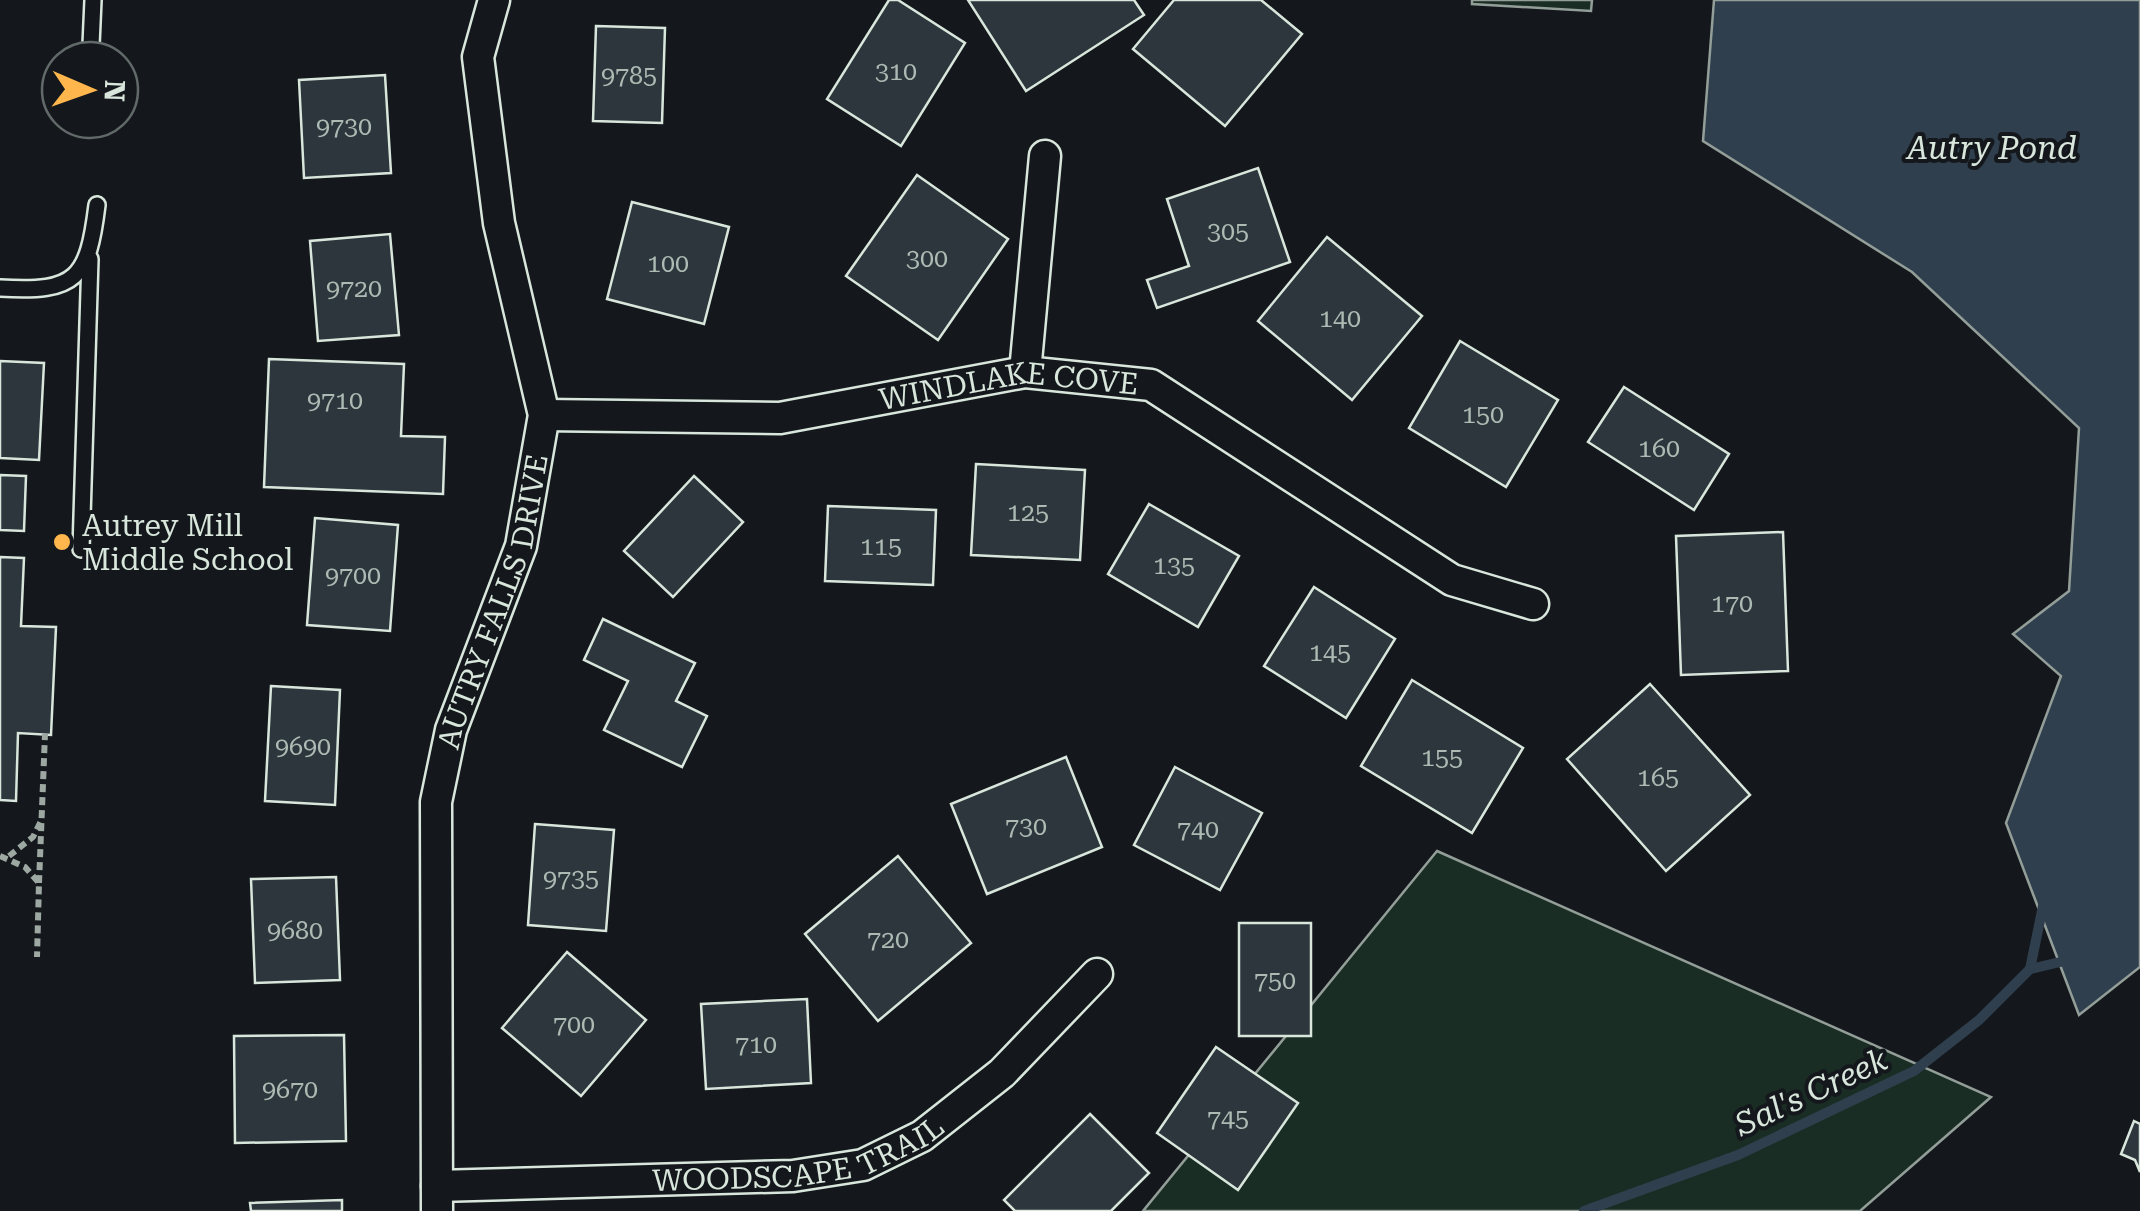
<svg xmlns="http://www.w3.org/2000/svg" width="2140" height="1211" viewBox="0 0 2140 1211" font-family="'Roboto Serif',serif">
<rect width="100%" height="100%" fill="#14181c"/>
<g fill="#1a2d24" stroke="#939e99" stroke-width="2.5">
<polygon points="1472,0 1592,0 1591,11 1472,4"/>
<polygon points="1437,851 1991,1097 1860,1211 1143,1211"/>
</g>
<polygon fill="#2f3f4d" stroke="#939e99" stroke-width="2.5" points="1714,0 2140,0 2140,967 2079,1015 2006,823 2061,676 2013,634 2069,591 2079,428 1912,272 1703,141"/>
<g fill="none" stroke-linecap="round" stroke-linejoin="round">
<g stroke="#2f3f4d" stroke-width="10">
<polyline points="2030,969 2043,906"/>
<polyline points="2030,969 2073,959"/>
<polyline points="1584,1211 1738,1155 1914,1071 1979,1020 2030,969"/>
</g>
</g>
<g fill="#2c363c" stroke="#d8e6dc" stroke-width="2.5">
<polygon points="889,0 898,0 965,43 901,146 827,99"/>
<polygon points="968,0 1134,0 1144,15 1026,91"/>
<polygon points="1174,0 1261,0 1302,34 1225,126 1133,49"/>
<polygon points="596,26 665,28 662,123 593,121"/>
<polygon points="385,75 391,173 304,178 299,80"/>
<polygon points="1258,168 1290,262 1157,308 1147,280 1189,266 1167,199"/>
<polygon points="917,175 1008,239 938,340 846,276"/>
<polygon points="632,202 729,227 704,324 607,299"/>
<polygon points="390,234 399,335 318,341 310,241"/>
<polygon points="1327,237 1422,316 1352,400 1258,321"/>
<polygon points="1460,341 1558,400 1506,487 1409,428"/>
<polygon points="269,359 404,364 401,436 445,437 443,494 264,487"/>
<polygon points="0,361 44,363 39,460 0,458"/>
<polygon points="1624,387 1729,454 1694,510 1588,442"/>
<polygon points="976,464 1085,470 1080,560 971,555"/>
<polygon points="0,475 26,476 24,531 0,530"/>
<polygon points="694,476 743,522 673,597 624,551"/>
<polygon points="1149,504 1239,556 1198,627 1108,574"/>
<polygon points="828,506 936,510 933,585 825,581"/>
<polygon points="315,518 398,525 390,631 307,625"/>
<polygon points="1783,532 1788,671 1681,675 1676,536"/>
<polygon points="0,557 24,558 21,626 56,627 51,735 18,733 16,801 0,800"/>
<polygon points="1314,587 1395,639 1346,718 1264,666"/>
<polygon points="603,619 695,663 676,701 707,716 682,767 604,730 628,681 584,660"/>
<polygon points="1412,680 1523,748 1472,833 1361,766"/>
<polygon points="1650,684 1750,795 1666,871 1567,759"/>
<polygon points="271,686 340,690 335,805 265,801"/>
<polygon points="1066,757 1102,847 987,894 951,804"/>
<polygon points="1175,767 1262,813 1220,890 1134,845"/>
<polygon points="535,824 614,830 606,931 528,925"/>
<polygon points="898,856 971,943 878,1021 805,934"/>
<polygon points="336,877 340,980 255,983 251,879"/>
<rect x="1239" y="923" width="72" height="113"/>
<polygon points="567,952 646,1020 581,1096 502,1028"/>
<polygon points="807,999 811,1083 706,1089 701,1004"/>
<polygon points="344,1035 346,1141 235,1143 234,1036"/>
<polygon points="1216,1047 1298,1103 1238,1190 1157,1133"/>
<polygon points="1090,1114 1149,1173 1111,1211 1015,1211 1004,1200"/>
<polygon points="2134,1121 2140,1124 2140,1172 2135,1160 2121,1154"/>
<polygon points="342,1200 342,1211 251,1211 250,1203"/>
</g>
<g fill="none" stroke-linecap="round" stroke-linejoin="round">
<g stroke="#d8e6dc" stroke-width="20">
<g id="service">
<polyline points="91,45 93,0"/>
<path d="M0,288C77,293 88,278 97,205"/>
<polyline points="81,549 90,259"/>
</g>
</g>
<g stroke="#d8e6dc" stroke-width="35">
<g id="minor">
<polyline points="1025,372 1045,156"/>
<path id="s1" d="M544,415L780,418L1025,372L1151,385L1452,580L1533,604"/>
<path id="s2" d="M437,1186L793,1176L863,1165L922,1136L1002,1073L1097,974"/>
<path id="s3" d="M437,1211L436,802L451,730L521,546L544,415L499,223L478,57L494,0"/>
</g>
</g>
<g stroke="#9da8a2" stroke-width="6" stroke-dasharray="8 5" stroke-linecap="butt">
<polyline points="0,856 25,867 39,883 37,957"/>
<polyline points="9,856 33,837 41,821"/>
<polyline points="39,883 45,734"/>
</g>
<use href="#service" stroke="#14181c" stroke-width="15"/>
<use href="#minor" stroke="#14181c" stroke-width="30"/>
</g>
<circle fill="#ffb74d" stroke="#14181c" stroke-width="4" cx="62" cy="542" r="10"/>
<g text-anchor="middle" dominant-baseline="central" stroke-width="8" stroke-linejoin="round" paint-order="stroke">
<g font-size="25" fill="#adbab4">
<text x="896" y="71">310</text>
<text x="629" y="75">9785</text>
<text x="344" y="126">9730</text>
<text x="1228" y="231">305</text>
<text x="927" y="258">300</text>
<text x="668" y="263">100</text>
<text x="354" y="288">9720</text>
<text x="1340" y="318">140</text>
<text x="335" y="400">9710</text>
<text x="1483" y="414">150</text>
<text x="1659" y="448">160</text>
<text x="1028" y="512">125</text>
<text x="881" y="546">115</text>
<text x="1174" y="565">135</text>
<text x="353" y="575">9700</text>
<text x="1732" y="603">170</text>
<text x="1330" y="652">145</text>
<text x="303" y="746">9690</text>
<text x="1442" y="757">155</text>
<text x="1658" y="777">165</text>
<text x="1026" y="826">730</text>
<text x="1198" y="829">740</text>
<text x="571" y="878">9735</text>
<text x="295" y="930">9680</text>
<text x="888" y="939">720</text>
<text x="1275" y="980">750</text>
<text x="574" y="1024">700</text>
<text x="756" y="1044">710</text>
<text x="290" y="1089">9670</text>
<text x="1228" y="1118">745</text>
</g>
<g font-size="30" fill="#d8e6dc" stroke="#14181c">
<text stroke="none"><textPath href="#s1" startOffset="468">WINDLAKE COVE</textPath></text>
<text stroke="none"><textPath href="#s3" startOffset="618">AUTRY FALLS DRIVE</textPath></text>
<text stroke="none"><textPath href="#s2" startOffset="365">WOODSCAPE TRAIL</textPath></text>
</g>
<g font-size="30" fill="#d8e6dc" stroke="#14181c" text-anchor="start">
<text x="82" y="525">Autrey Mill<tspan x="82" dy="34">Middle School</tspan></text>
</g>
<g font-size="32" font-style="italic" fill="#d8e6dc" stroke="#14181c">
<text x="1992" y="148">Autry Pond</text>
<text transform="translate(1811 1092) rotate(-25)">Sal's Creek</text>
</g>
</g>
<g transform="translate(90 90) rotate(92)"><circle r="48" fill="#14181c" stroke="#626a69" stroke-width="2.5"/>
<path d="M0-8L18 38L0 25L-18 38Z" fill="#ffb74d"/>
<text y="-15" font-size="28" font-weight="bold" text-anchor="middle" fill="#d8e6dc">N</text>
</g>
</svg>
